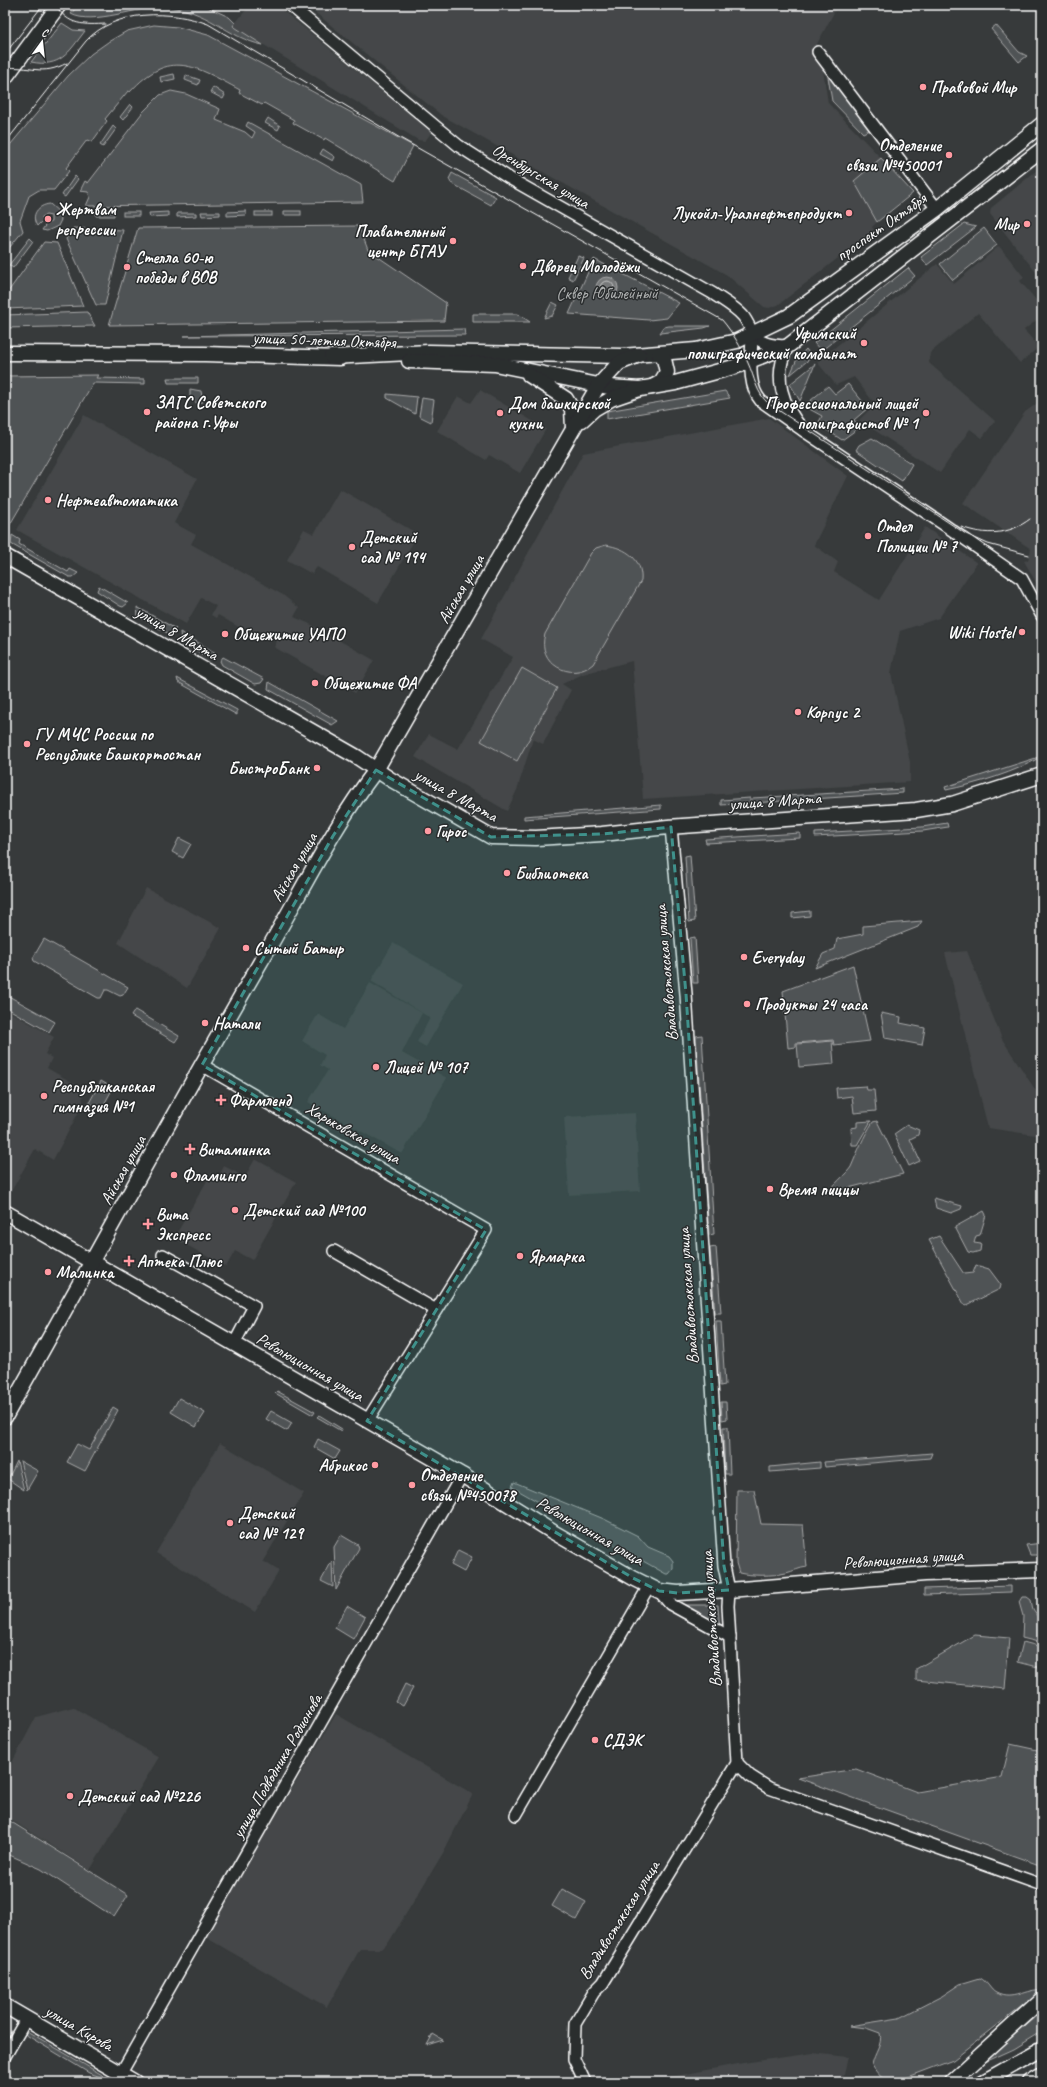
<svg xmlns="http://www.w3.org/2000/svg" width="1047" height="2087" viewBox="0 0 1047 2087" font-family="Caveat,sans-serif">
<rect width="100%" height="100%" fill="#373a3b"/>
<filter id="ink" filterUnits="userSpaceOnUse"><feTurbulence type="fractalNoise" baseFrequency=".025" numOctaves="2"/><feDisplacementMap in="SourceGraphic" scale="8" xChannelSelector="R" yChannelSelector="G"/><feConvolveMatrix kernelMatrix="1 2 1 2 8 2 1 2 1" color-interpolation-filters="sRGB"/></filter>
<g filter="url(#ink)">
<g fill="#444748">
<polygon points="250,5 276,5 432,132 425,141 418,140 233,26"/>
<polygon points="306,5 838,5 811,55 822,63 828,103 881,158 854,181 877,222 872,227 874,230 778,305 769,308 764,307 727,275 441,115"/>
<polygon points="1042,166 1042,280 990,214 991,208"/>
<polygon points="999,246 1024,277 1020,281 1042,307 1042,316 1024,330 1039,347 1020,363 978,313 930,353 929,363 995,421 982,438 970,429 940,473 859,420 875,404 854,377 836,385 817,362 937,264 954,284"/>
<polygon points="480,390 546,429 520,473 489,455 486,460 437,431 458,396 471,403"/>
<polygon points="1042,400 1042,593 1024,561 1028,560 1031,549 963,503 1025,412"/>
<polygon points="84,415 197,479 174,523 196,535 191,544 283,595 299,608 294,617 308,623 374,660 355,693 274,647 277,641 258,630 252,639 246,636 247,632 218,615 216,618 211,615 216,606 201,598 186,624 17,530"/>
<polygon points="769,418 848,476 814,545 838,562 834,572 879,600 925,527 977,563 939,618 900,631 891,673 910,762 910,782 643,799 632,661 583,674 562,684 571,690 543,744 533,739 517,790 507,811 415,757 429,734 458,749 513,657 481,639 583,453"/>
<polygon points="340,489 418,534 378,603 317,567 312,574 287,560 304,529 314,534"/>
<polygon points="146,888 221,928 187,988 118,943"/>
<polygon points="393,943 463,983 426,1047 417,1042 430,1018 371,981"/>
<polygon points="967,951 1002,1039 1042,1100 1042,1136 988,1128 945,953"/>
<polygon points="370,983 422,1013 402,1053 447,1078 402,1154 308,1102 328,1070 320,1065 325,1055 302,1041 318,1014 343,1029"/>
<polygon points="5,1009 54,1037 45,1054 52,1058 47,1068 82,1088 83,1104 53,1160 35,1149 8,1197 5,1195"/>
<polygon points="635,1113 640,1191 569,1195 564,1117"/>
<polygon points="255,1159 296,1182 252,1260 235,1251 226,1267 174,1238 212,1172 219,1176 224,1166 245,1177"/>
<polygon points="220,1443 304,1493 263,1561 279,1571 255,1612 156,1553"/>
<polygon points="73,1707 159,1757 90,1870 5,1816 5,1776 36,1717"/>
<polygon points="336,1714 473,1794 443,1853 389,1942 382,1949 360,1949 327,2007 205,1937"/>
<polygon points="813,2053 848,2057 842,2082 643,2082 743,2063"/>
</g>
<g fill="#505354" stroke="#a8a9aa">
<path d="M78,5H203L229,17L235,23L233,26L263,45C227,38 207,8 164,7C139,6 92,26 71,14Z"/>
<path d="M62,23L73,30L85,31C68,53 61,68 31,62Z"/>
<path d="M154,25L178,27L208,35L413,146L395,181L325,138L324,140L293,123L294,120L264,103L262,105L239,93L240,90C195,66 170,48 130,92L128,91L105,119L107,121L92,142L87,140L66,168L69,171L54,190H39L29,196L20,221L23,231L5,253V151L68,76L91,54L108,42L127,31Z"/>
<polygon points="996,25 1019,52 1027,56 1019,62 991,29"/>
<polygon points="827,71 871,129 863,133 832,101"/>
<polygon points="174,74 175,79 161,82 160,77"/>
<polygon points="186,75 200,80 198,85 185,80"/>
<polygon points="213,87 225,95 223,99 210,92"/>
<polygon points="171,91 186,94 220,109 216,120 245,132 252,138 255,132 246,126 248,122 361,185 363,202 86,206 90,197 88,192 80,191 85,181 88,183 142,113 160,95"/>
<polygon points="130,104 133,107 123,120 120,117"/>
<polygon points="268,118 280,126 278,130 265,123"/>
<polygon points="113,126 116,129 103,147 100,145"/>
<polygon points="323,149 335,157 333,161 320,154"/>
<polygon points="881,158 913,193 877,222 854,181"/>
<polygon points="452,173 496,197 491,205 451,183 449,179"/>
<polygon points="75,176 78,179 65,197 62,195"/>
<path d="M50,204L60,213L61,220L58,226L47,231L42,230L47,223L51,222V216L46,215L42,217L43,220L37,226C30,215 38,205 50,204Z"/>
<polygon points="246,211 246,215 227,216 227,212"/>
<rect x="284" y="211" width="17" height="4"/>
<polygon points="114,212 114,216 96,216 96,213"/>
<rect x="123" y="212" width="16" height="4"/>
<polygon points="168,212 168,216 150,217 149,213"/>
<polygon points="201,212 220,212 220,215 202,216"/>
<rect x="255" y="212" width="17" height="4"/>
<polygon points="177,213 196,213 196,216 177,217"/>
<polygon points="964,224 976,227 927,265 921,257"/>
<polygon points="359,226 368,250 446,303 444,321 109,325 138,228"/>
<polygon points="73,228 123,230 105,305 96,305 66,239"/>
<polygon points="984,228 997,245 953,280 940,264"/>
<polygon points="30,238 33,241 13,268 9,265"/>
<polygon points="44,242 57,243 83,306 5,309 5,296"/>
<polygon points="578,256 584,258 573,280 568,277"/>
<polygon points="594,259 679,303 667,318 649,320 569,314"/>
<polygon points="908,268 915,276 821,351 814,343"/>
<polygon points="552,302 558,305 552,316 544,318"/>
<polygon points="87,312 95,326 5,328 5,315"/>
<polygon points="473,314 518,314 530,322 473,322"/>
<polygon points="669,326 710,326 704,328 660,333 664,327"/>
<polygon points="464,329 465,335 184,336"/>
<polygon points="806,349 812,357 790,375 797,359"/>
<polygon points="815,364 800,401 790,384"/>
<polygon points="98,375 96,378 145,379 145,384 93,383 5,533 5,376"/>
<polygon points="167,378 198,378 198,383 168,383"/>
<polygon points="848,384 868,408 854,420 860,427 842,440 818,424 822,416 804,406 828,386 835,394"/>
<polygon points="190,389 201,391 203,402 197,403 190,399"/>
<polygon points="725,391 730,398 607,419 607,411"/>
<polygon points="387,394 417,397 415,414 387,398"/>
<polygon points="422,398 434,400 431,422 419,416"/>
<polygon points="872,438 912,464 902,481 856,450 859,445"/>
<polygon points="12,535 20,540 19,544 68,572 70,569 78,573 73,577 69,577 11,544"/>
<path d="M606,545C626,548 643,559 641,581L593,664C571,683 536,663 545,634L591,553L596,548Z"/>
<polygon points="99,586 128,603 123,607 120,606 97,591"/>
<polygon points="137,607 176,629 169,634 138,616"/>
<polygon points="180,632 216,653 213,657 208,658 181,641"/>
<polygon points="223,657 264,679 261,683 255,684 222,665 220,661"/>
<polygon points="522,668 557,688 517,761 481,741"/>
<polygon points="177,678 237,710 237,715 178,682"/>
<polygon points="269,682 338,721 332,725 268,689"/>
<path d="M1042,756C1017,772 976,784 946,790L945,787Z"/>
<polygon points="903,789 903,793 752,803 752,798"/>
<polygon points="750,798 750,803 721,805 721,800"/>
<polygon points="661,805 661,809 524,819 524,816"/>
<polygon points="947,823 948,827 923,831 815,837 815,833 922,827"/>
<polygon points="800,833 800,838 706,843 705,839"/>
<polygon points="179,838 191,844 183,858 172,852"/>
<polygon points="690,855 695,921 689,922 685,856"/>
<polygon points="810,911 810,916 792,918 792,913"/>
<polygon points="922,921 918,927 815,968 823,954 835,949 837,939 863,934 863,926"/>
<polygon points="695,937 698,983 693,983 690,938"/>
<polygon points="44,939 128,987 123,995 120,996 108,990 105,990 101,998 98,998 34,961 33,958"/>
<polygon points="853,965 870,1041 834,1045 833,1040 796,1043 796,1047 788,1048 783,991"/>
<polygon points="5,994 55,1022 49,1032 5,1007"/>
<polygon points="135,1010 179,1036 175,1042 131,1016"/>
<polygon points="881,1013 901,1017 900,1023 925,1028 922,1045 885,1038"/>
<polygon points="702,1035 714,1234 709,1235 696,1036"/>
<polygon points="832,1041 834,1064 799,1067 797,1044"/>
<polygon points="101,1081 113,1088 101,1110 89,1103"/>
<polygon points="866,1086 867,1090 874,1090 876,1111 854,1113 852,1096 837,1098 836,1088"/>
<polygon points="871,1121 857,1145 852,1145 851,1128 857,1127 857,1122"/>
<path d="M877,1121L903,1174L825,1194C830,1189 849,1171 851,1167C858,1151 863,1137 873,1122Z"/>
<polygon points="907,1125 919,1130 918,1135 910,1139 920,1161 909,1166 894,1134"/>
<polygon points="934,1198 962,1206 961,1209 951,1213 936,1208"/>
<polygon points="984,1211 986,1215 980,1235 976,1236 974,1243 981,1244 980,1251 973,1253 968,1252 955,1227"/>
<polygon points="939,1236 964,1274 973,1273 976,1265 989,1269 1001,1285 1000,1289 965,1306 929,1240"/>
<polygon points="716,1247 721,1313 715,1313 710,1248"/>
<polygon points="716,1321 721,1321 725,1385 720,1386"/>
<polygon points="277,1391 315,1412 313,1415 275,1393"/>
<polygon points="179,1398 205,1413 196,1427 171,1412"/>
<polygon points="721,1402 726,1402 727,1419 722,1420"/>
<polygon points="113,1407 118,1410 85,1471 67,1462 77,1444 89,1450"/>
<polygon points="271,1411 292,1423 287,1431 266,1419"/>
<polygon points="319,1415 342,1429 341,1431 317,1417"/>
<polygon points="723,1427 728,1427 730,1474 725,1474"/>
<polygon points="318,1439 340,1451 335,1459 314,1447"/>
<polygon points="932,1453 930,1458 825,1467 824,1462"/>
<polygon points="17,1461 24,1490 8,1479"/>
<polygon points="20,1461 38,1471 27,1490"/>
<polygon points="820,1462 820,1468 770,1472 770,1467"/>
<polygon points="514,1482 604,1519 638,1536 648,1547 669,1556 673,1561 673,1569 669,1574 666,1574 512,1487"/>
<path d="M737,1490H754L761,1524L803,1525L807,1567C799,1568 794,1571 786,1573C772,1576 752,1576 739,1573L736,1563Z"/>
<polygon points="341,1535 358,1545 359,1548 336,1590 334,1547"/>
<polygon points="1042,1543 1042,1555 1030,1555 1026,1545"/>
<polygon points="458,1550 472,1557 464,1572 451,1565"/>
<polygon points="332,1561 333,1587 321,1581"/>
<polygon points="1011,1586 1011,1592 924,1595 924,1589"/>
<polygon points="1022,1597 1027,1597 1031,1600 1033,1610 1042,1623 1042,1643 1022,1638 1023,1616 1019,1602"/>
<polygon points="678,1605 718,1605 720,1631"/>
<polygon points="347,1606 365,1617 353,1639 335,1628"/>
<polygon points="975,1635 1009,1638 1005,1689 916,1680 916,1669"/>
<polygon points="1023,1642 1042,1647 1042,1668 1018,1662"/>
<polygon points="405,1684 413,1688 403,1706 396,1702"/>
<polygon points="1010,1744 1042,1751 1042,1866 798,1778 856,1769 917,1792 1002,1777"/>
<polygon points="5,1818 128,1895 114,1917 41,1869 5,1853"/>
<polygon points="562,1889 586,1902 576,1920 552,1906"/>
<path d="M980,1978C988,1982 990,1990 996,1993C1013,2002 1026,1988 1042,1990L953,2060L895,2082C884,2082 877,2074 872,2065C874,2053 883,2045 880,2033L866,2028L849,2026L899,2018L942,1996L960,1984Z"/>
<polygon points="1042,2011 1042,2031 1013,2049 982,2063"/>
<polygon points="25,2030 104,2076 101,2077 89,2073 23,2033"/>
<polygon points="433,2034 443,2040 427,2045"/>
</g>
<circle fill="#767879" stroke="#adaeaf" cx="607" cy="288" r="11"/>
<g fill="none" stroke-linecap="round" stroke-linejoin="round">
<circle stroke="#c8c9c9" stroke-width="1" cx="607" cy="288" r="7"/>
<g stroke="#fff" stroke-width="14">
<g id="minor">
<path d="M290,5L459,146L509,178L712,293C722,300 735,307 743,316C747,321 749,326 752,332C758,345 776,346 788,346C772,377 782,405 804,431"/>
<polyline points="818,52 937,209"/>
<path d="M752,334C752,355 746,384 761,401L804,431L946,526L1022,579L1042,616"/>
<polyline points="202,1065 486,1230 367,1421"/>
<polyline points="334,1251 436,1310"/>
<polyline points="163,1255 254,1306 234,1344"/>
<polyline points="659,1591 670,1604 730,1637"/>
<polyline points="737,1763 750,1776 769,1788 1042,1885"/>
<polyline points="516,1815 649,1586"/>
<polyline points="5,2056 27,2018"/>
<polyline points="121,2073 462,1475"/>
<polyline points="585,2082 574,2059 575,2024 594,1992 603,1983 737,1763 728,1606 729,1590 724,1566 686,994 671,827"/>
</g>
</g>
<g stroke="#fff" stroke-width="17">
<g id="major">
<polyline points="5,78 59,5"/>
<polyline points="5,353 205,354 340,358"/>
<polyline points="331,357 429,352 622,356 696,350 737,341 789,316 937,209 1042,124"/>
<polyline points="409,361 495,364 608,387 640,389"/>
<polyline points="529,375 566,399 572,409 573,428"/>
<polyline points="652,387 661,382 667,372 664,359 659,354"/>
<polyline points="582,420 594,409 611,399 640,389 675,383 734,367 788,346 1042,149"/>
<polyline points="5,556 357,757 390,779 491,837 536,838 602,834 668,827 916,810 952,804 1042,775"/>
<polyline points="5,1212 462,1475 553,1532 633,1578 659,1591 678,1593 729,1590 925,1574 1042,1570"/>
<path d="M5,1417C90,1266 173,1113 260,963C298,899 331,829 376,770L598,386L619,363L639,355"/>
<polyline points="5,2006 135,2082"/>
<polyline points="951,2082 1042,1999"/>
<polyline points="983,2082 1042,2049"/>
<polyline points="1030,2082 1042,2075"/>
</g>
</g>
<use href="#minor" stroke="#2a2d2e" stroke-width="11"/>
<use href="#major" stroke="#2a2d2e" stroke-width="14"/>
<g stroke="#fff" stroke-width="1">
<path d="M56,5C67,26 85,25 106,24"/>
<polyline points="5,54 43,5"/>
<path d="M5,68C31,65 41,77 67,63"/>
<path d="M5,143L86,41C115,9 171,10 208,24L400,138L722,320C733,333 741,347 748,363C755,378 756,393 769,404L966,534L988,544L1029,555"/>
<path d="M961,527C986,536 1009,535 1030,519"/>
</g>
</g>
</g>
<path fill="#3f918b" fill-opacity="0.2" stroke="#3f918b" stroke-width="3" stroke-dasharray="8 5" stroke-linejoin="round" d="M376,770L491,837L602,834L671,827L686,994L724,1566L729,1590L678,1593L659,1591L633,1578L367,1421L486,1230L202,1065L333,836Z"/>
<g fill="#ff9aa2" stroke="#2a2d2e" stroke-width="1.5">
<circle cx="923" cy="87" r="4"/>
<circle cx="949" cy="155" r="4"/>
<circle cx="849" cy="213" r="4"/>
<circle cx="48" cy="219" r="4"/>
<circle cx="1027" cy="224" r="4"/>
<circle cx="453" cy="241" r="4"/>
<circle cx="523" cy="266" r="4"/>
<circle cx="127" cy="267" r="4"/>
<circle cx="864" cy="343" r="4"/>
<circle cx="147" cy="412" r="4"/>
<circle cx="500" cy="413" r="4"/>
<circle cx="926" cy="413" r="4"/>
<circle cx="48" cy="500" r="4"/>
<circle cx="868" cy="536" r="4"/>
<circle cx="352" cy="547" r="4"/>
<circle cx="1022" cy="632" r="4"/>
<circle cx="225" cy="634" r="4"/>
<circle cx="315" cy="683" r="4"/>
<circle cx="798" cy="712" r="4"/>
<circle cx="27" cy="744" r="4"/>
<circle cx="317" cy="768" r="4"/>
<circle cx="428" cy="831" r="4"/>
<circle cx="507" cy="873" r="4"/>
<circle cx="246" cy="948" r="4"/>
<circle cx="744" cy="957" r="4"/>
<circle cx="747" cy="1004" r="4"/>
<circle cx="205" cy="1023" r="4"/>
<circle cx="376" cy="1067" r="4"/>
<circle cx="44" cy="1096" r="4"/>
<path d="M219 1094h4v4h4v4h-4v4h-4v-4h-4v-4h4z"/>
<path d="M188 1143h4v4h4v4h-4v4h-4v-4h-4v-4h4z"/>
<circle cx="174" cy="1175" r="4"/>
<circle cx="770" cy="1189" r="4"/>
<circle cx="235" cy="1210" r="4"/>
<path d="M146 1218h4v4h4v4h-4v4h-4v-4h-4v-4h4z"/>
<circle cx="520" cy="1256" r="4"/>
<path d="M127 1255h4v4h4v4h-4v4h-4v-4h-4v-4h4z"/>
<circle cx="48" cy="1272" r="4"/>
<circle cx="375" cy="1465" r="4"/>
<circle cx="412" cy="1485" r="4"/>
<circle cx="230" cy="1523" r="4"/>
<circle cx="595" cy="1740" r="4"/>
<circle cx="70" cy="1796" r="4"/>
</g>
<g text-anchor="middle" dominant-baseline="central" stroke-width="3" stroke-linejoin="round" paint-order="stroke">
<g font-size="17" font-weight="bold" fill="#fff" stroke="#2a2d2e" text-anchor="start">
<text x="931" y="87">Правовой Мир</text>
<text x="941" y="145" text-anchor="end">Отделение<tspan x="941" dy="20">связи №450001</tspan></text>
<text x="56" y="209">Жертвам<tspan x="56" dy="20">репрессии</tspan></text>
<text x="841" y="213" text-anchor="end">Лукойл-Уралнефтепродукт</text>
<text x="1019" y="224" text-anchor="end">Мир</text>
<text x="445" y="231" text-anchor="end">Плавательный<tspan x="445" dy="20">центр БГАУ</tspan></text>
<text x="135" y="257">Стелла 60-ю<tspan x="135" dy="20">победы в ВОВ</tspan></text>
<text x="531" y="266">Дворец Молодёжи</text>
<text x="856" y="333" text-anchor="end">Уфимский<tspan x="856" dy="20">полиграфический комбинат</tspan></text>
<text x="155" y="402">ЗАГС Советского<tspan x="155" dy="20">района г.Уфы</tspan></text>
<text x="508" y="403">Дом башкирской<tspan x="508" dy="20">кухни</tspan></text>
<text x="918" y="403" text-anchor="end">Профессиональный лицей<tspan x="918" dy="20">полиграфистов № 1</tspan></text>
<text x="56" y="500">Нефтеавтоматика</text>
<text x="876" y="526">Отдел<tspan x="876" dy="20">Полиции № 7</tspan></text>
<text x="360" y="537">Детский<tspan x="360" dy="20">сад № 194</tspan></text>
<text x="1014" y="632" text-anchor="end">Wiki Hostel</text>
<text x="233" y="634">Общежитие УАПО</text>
<text x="323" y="683">Общежитие ФА</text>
<text x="806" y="712">Корпус 2</text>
<text x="35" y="734">ГУ МЧС России по<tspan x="35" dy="20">Республике Башкортостан</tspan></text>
<text x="309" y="768" text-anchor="end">БыстроБанк</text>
<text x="436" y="831">Гирос</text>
<text x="515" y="873">Библиотека</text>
<text x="254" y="948">Сытый Батыр</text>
<text x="752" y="957">Everyday</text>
<text x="755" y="1004">Продукты 24 часа</text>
<text x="213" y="1023">Натали</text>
<text x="384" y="1067">Лицей № 107</text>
<text x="52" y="1086">Республиканская<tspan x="52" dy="20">гимназия №1</tspan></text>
<text x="229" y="1100">Фармленд</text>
<text x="198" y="1149">Витаминка</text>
<text x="182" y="1175">Фламинго</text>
<text x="778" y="1189">Время пиццы</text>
<text x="243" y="1210">Детский сад №100</text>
<text x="156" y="1214">Вита<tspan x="156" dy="20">Экспресс</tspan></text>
<text x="528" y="1256">Ярмарка</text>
<text x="137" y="1261">Аптека Плюс</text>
<text x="56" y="1272">Малинка</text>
<text x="367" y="1465" text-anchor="end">Абрикос</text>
<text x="420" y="1475">Отделение<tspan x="420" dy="20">связи №450078</tspan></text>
<text x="238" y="1513">Детский<tspan x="238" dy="20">сад № 129</tspan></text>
<text x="603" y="1740">СДЭК</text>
<text x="78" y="1796">Детский сад №226</text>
</g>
<g font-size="17" fill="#fff" stroke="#2a2d2e">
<text transform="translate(541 176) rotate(31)">Оренбургская улица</text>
<text transform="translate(881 227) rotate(-35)">проспект Октября</text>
<text transform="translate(324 340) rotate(2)">улица 50-летия Октября</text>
<text transform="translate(461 589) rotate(-60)">Айская улица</text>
<text transform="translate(177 633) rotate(30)">улица 8 Марта</text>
<text transform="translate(456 795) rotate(29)">улица 8 Марта</text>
<text transform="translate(775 801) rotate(-4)">улица 8 Марта</text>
<text transform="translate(294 867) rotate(-60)">Айская улица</text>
<text transform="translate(666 973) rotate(-95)">Владивостокская улица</text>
<text transform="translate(353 1133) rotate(30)">Харьковская улица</text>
<text transform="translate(123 1170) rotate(-61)">Айская улица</text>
<text transform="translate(688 1296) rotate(-94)">Владивостокская улица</text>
<text transform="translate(310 1367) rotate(30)">Революционная улица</text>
<text transform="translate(590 1531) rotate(30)">Революционная улица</text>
<text transform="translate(903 1559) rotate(-4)">Революционная улица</text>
<text transform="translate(711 1619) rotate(-94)">Владивостокская улица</text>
<text transform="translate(277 1766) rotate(-60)">улица Подводника Родионова</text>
<text transform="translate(619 1920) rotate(-58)">Владивостокская улица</text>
<text transform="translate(79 2028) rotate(30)">улица Кирова</text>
</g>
<g font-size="17" fill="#b0b2b2" stroke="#2a2d2e">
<text x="607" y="293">Сквер Юбилейный</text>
</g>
</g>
<rect width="1047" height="2087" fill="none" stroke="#2a2d2e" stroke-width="20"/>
<rect x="10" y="10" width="1027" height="2067" fill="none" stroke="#fff" stroke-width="1.5" filter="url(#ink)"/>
<g transform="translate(42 42) rotate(15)" stroke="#2a2d2e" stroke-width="3" paint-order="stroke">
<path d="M0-3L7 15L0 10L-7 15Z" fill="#ffffff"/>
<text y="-6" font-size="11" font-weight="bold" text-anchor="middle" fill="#ffffff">С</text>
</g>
</svg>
